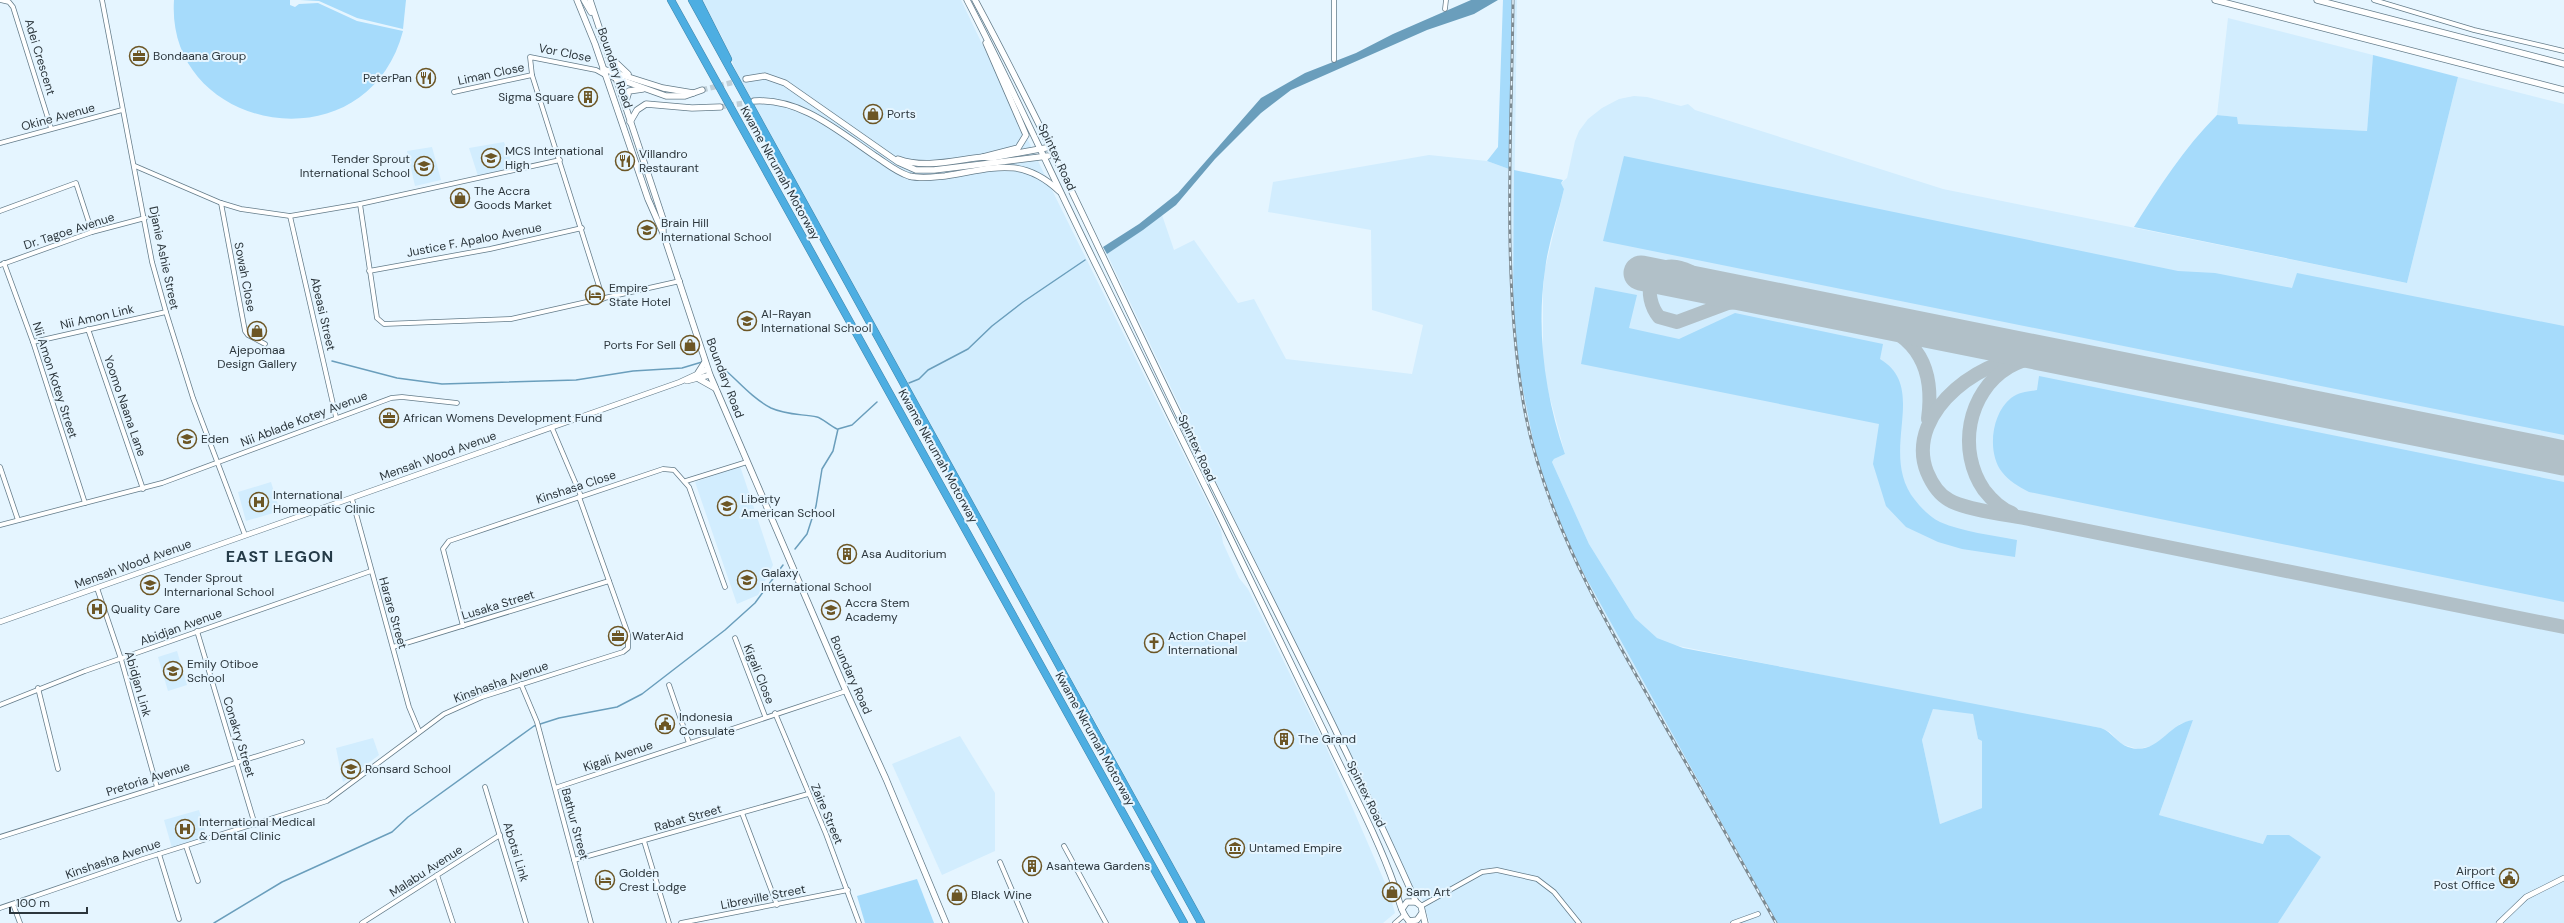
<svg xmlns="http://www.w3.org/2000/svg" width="2564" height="923" viewBox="0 0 2564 923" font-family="'DM Sans',sans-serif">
<rect width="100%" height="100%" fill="#e5f5ff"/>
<g fill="#d2edfe">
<polygon points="702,0 961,0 1050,186 1221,530 1223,543 1239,578 1248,589 1327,749 1389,892 1395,913 1383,923 1205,923 1097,725 746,96 723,39"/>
<polygon points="1512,0 1517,0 1513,307 1518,365 1536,455 1547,490 1569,547 1777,923 1430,923 1420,893 1415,893 1373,800 1215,480 1107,254 1162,215 1174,250 1194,240 1238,303 1254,299 1286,359 1412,374 1423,325 1372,310 1371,230 1268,212 1273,182 1429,155 1487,161 1509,169"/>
<polygon points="2228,18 2373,55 2367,131 2237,124 2237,117 2217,115"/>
<polygon points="2458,77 2564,104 2564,923 2278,923 2321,857 2263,844 2159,815 2193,720 2180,724 2155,745 2138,749 2121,744 2110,732 2101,728 1951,701 1669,644 1656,638 1635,618 1589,544 1552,462 1554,459 1565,454 1543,372 1543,290 1545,269 1564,189 1561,183 1567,178 1575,141 1579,131 1588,119 1602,108 1619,99 1634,96 1647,97 1681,106 1688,104 1695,110 1943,189 2407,283"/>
<polygon points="504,142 514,168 478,176 469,148"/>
<polygon points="432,147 441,180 415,186 407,151"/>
<polygon points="740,466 773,565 758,595 737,604 695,482"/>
<polygon points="271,482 280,511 246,521 238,492"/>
<polygon points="177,651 187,685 168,691 158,657"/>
<polygon points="1933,709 1973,713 1978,739 1982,741 1982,808 1940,824 1922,740"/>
<polygon points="960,736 995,793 995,851 942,875 892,764"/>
<polygon points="373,738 379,755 343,782 336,748"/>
<polygon points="199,810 207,837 172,848 164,820"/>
</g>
<g fill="#a6dbfb" fill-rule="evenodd">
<path d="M174,0H290V5L295,7L299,4L318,3L357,21L403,31C367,169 165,133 174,0Z"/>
<polygon points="300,0 406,0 403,29 357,18 319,1"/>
<polygon points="1503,0 1512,0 1509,169 1487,161 1498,147"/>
<path d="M2373,55L2458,77L2407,283L2134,227C2159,187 2184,148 2217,115L2237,117L2238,124L2367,131Z"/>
<polygon points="1624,156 2178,271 2215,273 2292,288 2297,273 2564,326 2564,435 1603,241"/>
<path d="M1514,170L1563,180L1561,183L1564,189C1558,216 1548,243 1545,270C1536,331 1545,396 1565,454L1554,459L1552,462L1589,544L1635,618L1657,638L1683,648L2101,728C2112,732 2117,743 2128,747C2157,757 2168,723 2193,720L2159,815L2263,844L2267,835H2289L2321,857L2278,923H1777L1569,547L1547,490L1536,455L1518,365L1513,307ZM1933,709L1973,714L1978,739L1982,741V808L1940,824L1922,740Z"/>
<path d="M1595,287L1637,295L1629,328L1679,339L1735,313L1883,344L1880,359C1930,389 1877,452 1915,500C1922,509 1930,517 1940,522C1963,532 1992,535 2017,540L2015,557L1962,549L1938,542L1906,527L1886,506L1873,464L1879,424L1581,364Z"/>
<path d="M2039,376L2564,482V602L2029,492C2019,487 2009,481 2002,472C1987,453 1991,414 2011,398C2019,392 2027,392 2037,390Z"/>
<polygon points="917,879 934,923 865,923 857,896"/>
</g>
<polygon fill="#6a9ebc" points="1471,0 1498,0 1474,14 1427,30 1291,90 1261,113 1215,159 1176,205 1143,230 1107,254 1103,247 1139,224 1178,193 1261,98 1305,73 1356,53 1393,34"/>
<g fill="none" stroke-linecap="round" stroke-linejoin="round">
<g stroke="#6a9ebc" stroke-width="1.5">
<path d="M712,359C733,374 748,396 771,408C786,415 802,414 817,417C822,418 830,426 837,429"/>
<polyline points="332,361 397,378 442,384 576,380 633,371 682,368 702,362"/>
<polyline points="909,383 919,379 928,370 968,349 992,326 1023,302 1085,260"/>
<polyline points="795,549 807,534 816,506 822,469 833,451 838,429 852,425 877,402"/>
<polyline points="214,923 282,882 392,832 408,817 534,726 559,718 617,707 642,694 725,630 755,603 783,565"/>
</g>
<g stroke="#b1c0c8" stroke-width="14">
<path d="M1719,288C1706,283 1695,271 1681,268C1648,259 1642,296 1659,317L1677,322L1728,303L1767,298"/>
<path d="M1869,319C1918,337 1935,368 1928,419"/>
<path d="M2043,357C1989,350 1903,411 1927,472C1932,484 1938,494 1949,500C1965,510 2009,515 2029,519L2564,627"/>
<path d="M2012,513C2001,509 1991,499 1984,490C1957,451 1967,392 2009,367C2026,357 2045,356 2065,357"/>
</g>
<polyline stroke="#b1c0c8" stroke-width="35" points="1641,273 2564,458"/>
<g stroke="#c0cfd8" stroke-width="5.5" stroke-dasharray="5.5 3" stroke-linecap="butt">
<polyline points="702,90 746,79"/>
<polyline points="720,107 751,102"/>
</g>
<g stroke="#647c8a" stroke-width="5.5">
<g id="minor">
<polyline points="0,0 9,2 13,7 51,128"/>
<polyline points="102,0 152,262 166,312 193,398 245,535"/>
<polyline points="2374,0 2474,30 2564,51"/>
<polyline points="1445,9 1446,0"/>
<polyline points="1334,60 1334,0"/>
<polyline points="454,92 532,75"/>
<polyline points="0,143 122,110"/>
<polyline points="135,166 221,203 241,209 290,216 360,204 560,160"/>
<polyline points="221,203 245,331 248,335 265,344"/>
<polyline points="360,204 377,318 384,324 511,319 680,281"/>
<polyline points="0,211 76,183 92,232"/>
<polyline points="290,216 336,417"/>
<polyline points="4,263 33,342 85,503"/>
<polyline points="0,265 92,232 145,218"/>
<polyline points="369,271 490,249 582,228"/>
<polyline points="603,299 532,75 530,57 596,70 605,75"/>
<polyline points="88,329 143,489"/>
<polyline points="33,342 166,312"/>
<polyline points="552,428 581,496"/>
<polyline points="0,467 18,520"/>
<polyline points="686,481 747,462"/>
<polyline points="352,499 409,707 419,731"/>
<polyline points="0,525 162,483 391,398 402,397 457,403"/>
<polyline points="97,588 121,659 157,787"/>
<polyline points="463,626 443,549 449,541 663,469 674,470 689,487 725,587"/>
<polyline points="197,631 255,825"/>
<polyline points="735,638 765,716"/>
<polyline points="393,647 609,581"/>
<polyline points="521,684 537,722 591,923"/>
<polyline points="669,685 689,743"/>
<polyline points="38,688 58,769"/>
<polyline points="0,705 85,671 371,571"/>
<polyline points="775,713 826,834 859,923"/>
<polyline points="485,787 526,923"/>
<polyline points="555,788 846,691"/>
<polyline points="742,813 777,905"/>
<polyline points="0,837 302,742"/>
<polyline points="644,841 669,923"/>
<polyline points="186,846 198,881"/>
<polyline points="1064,846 1106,923"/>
<polyline points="159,854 179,919"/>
<polyline points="574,860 808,794"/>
<polyline points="1000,862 1026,923"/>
<polyline points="437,875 453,923"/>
<polyline points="13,904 20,923"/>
<polyline points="1421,906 1482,872 1497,870 1537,879 1554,892 1579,923"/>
<polyline points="0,908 143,859 327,801 444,714 482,697 623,652 628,648 628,634 579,497"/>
<polyline points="362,923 500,835"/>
<polyline points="681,923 848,890"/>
<polyline points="1395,923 1403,916"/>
<polyline points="1733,923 1758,914"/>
</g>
</g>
<g stroke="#647c8a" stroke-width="6">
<g id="tertiary">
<polyline points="687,381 710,375"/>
<polyline points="0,622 680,382 708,369"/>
<polyline points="2499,923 2526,897 2564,878"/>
</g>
</g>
<g stroke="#647c8a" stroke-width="7">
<g id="secondary">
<polyline points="577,0 595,44 648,199 663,233 710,375 846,691 886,779 946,923"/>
<polyline points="584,0 591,12"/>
<polyline points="590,0 663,219 663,231"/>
<path d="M967,0C1014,90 1055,183 1100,273C1178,430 1255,588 1331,746C1353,792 1378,838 1395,887C1399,900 1401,914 1411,923"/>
<path d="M975,0C1051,141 1116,287 1186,430C1263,587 1345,742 1416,902L1421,906L1425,923"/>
<polyline points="2215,0 2564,90"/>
<polyline points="2317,0 2564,64"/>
<polyline points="610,57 628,74"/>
<polyline points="603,69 663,88 693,93"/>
<polyline points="613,77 666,96 685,96 702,90"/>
<polyline points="746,79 765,76 785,83 898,162 916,170 934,170 1048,156"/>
<path d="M754,101C801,98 838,131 875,156C886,163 896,172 909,176C921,179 933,177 945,176C991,169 1021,155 1059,191"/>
<polyline points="625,104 629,91 643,89"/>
<polyline points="630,122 637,110 646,104 692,108 720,107"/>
<polyline points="983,157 1018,148 1026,135 986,43"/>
<path d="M898,159C925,169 955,160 983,157L991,158L1051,147"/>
<polyline points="698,373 705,362"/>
<polyline points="699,379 715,388"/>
<polyline points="1402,909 1407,902 1416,902"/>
<polyline points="1409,921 1417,920 1422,913"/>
</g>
</g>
<g stroke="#4184a8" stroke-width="8">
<g id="motorway">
<polyline points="671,0 1184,923"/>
<polyline points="692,0 1201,923"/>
<polyline points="698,0 728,59"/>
</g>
</g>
<use href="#minor" stroke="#fff" stroke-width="4"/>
<use href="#tertiary" stroke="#fff" stroke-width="5"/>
<use href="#secondary" stroke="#fff" stroke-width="5.5"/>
<use href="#motorway" stroke="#4daee2" stroke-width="7"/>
<g stroke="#7d8a91" stroke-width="3">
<path id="rail" d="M1513,0C1512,129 1502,268 1522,395C1540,510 1601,613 1657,712C1697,782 1737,853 1776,923"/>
</g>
<use href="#rail" stroke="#e5f5ff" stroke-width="1.5" stroke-dasharray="4.5" stroke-linecap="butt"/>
</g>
<defs>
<g id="office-ring" transform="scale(1)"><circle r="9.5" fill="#e5f5ff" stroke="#6c5625" stroke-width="1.5"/><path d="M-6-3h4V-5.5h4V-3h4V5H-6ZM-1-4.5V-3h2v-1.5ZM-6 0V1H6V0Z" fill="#6c5625"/></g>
<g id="restaurant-ring" transform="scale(1)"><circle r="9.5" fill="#e5f5ff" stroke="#6c5625" stroke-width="1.5"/><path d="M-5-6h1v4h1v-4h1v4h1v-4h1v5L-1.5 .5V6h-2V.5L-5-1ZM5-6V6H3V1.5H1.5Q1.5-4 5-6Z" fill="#6c5625"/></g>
<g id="building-ring" transform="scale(1)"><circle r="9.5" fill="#e5f5ff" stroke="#6c5625" stroke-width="1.5"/><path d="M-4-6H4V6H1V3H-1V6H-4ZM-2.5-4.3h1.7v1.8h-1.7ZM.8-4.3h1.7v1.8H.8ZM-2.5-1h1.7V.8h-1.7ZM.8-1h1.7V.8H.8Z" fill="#6c5625"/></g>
<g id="shop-ring" transform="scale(1)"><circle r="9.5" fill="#e5f5ff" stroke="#6c5625" stroke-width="1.5"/><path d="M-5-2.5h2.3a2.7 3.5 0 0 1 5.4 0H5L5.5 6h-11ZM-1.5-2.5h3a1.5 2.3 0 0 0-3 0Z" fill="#6c5625"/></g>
<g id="school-ring" transform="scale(1)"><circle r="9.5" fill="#e5f5ff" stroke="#6c5625" stroke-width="1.5"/><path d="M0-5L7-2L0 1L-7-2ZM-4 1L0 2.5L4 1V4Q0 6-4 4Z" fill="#6c5625"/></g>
<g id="hotel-ring" transform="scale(1)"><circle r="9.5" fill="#e5f5ff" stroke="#6c5625" stroke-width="1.5"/><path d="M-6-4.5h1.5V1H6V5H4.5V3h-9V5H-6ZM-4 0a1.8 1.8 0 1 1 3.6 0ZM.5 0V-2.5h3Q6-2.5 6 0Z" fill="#6c5625"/></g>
<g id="hospital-ring" transform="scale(1)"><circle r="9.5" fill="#e5f5ff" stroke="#6c5625" stroke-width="1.5"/><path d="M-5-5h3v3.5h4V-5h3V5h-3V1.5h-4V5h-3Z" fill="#6c5625"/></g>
<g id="church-ring" transform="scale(1)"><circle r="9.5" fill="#e5f5ff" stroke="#6c5625" stroke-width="1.5"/><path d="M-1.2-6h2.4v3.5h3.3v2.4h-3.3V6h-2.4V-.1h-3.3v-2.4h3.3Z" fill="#6c5625"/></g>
<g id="civic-ring" transform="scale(1)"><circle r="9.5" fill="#e5f5ff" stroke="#6c5625" stroke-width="1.5"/><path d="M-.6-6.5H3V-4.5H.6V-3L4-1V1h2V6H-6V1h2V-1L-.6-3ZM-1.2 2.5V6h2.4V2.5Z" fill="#6c5625"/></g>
<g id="museum-ring" transform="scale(1)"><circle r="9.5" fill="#e5f5ff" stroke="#6c5625" stroke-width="1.5"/><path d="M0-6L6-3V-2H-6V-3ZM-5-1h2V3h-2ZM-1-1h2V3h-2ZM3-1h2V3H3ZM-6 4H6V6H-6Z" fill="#6c5625"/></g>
</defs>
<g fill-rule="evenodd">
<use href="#office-ring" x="139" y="56"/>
<use href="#restaurant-ring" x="426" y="78"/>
<use href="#building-ring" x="588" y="97"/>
<use href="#shop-ring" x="873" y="114"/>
<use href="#school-ring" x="491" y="158"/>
<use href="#restaurant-ring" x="625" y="161"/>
<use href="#school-ring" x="424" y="166"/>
<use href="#shop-ring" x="460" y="198"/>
<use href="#school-ring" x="647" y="230"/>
<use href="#hotel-ring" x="595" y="295"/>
<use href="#school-ring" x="747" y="321"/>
<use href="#shop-ring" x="257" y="331"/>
<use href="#shop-ring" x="690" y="345"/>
<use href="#office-ring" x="389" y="418"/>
<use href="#school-ring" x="187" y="439"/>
<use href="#hospital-ring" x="259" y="502"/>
<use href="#school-ring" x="727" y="506"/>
<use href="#building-ring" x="847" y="554"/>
<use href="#school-ring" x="747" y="580"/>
<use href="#school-ring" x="150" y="585"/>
<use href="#hospital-ring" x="97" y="609"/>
<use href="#school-ring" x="831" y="610"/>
<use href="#office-ring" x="618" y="636"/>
<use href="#church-ring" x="1154" y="643"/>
<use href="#school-ring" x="173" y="671"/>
<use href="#civic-ring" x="665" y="724"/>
<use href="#building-ring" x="1284" y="739"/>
<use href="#school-ring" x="351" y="769"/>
<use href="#hospital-ring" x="185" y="829"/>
<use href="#museum-ring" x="1235" y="848"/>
<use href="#building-ring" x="1032" y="866"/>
<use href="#civic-ring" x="2509" y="878"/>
<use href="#hotel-ring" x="605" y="880"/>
<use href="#shop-ring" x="1392" y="892"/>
<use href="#shop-ring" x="957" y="895"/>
</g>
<g text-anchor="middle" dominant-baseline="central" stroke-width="4" stroke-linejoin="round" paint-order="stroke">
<g font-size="12" fill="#2c363c" stroke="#e5f5ff">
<text transform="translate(565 53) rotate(11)">Vor Close</text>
<text transform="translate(40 57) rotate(73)">Adei Crescent</text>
<text transform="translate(615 68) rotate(71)">Boundary Road</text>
<text transform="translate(491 74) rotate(-12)">Liman Close</text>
<text transform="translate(58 117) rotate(-15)">Okine Avenue</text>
<text transform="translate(1057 157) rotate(65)">Spintex Road</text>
<text transform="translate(780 173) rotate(61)">Kwame Nkrumah Motorway</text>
<text transform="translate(69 231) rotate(-18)">Dr. Tagoe Avenue</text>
<text transform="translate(474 240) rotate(-11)">Justice F. Apaloo Avenue</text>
<text transform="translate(164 258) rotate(78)">Djanie Ashie Street</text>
<text transform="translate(245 277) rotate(79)">Sowah Close</text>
<text transform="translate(323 314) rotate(77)">Abeasi Street</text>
<text transform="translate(97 317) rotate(-13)">Nii Amon Link</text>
<text transform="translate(725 378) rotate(69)">Boundary Road</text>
<text transform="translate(55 380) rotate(72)">Nii Amon Kotey Street</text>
<text transform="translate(125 406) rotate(71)">Yoomo Naana Lane</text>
<text transform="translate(304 419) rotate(-21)">Nii Ablade Kotey Avenue</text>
<text transform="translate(1197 448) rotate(65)">Spintex Road</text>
<text transform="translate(438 456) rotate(-20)">Mensah Wood Avenue</text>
<text transform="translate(938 456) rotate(61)">Kwame Nkrumah Motorway</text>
<text transform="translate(576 487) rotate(-18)">Kinshasa Close</text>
<text transform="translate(133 564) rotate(-20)">Mensah Wood Avenue</text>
<text transform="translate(498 605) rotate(-17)">Lusaka Street</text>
<text transform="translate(393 613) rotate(74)">Harare Street</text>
<text transform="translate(181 627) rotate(-20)">Abidjan Avenue</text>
<text transform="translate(759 674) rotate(68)">Kigali Close</text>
<text transform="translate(851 675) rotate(66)">Boundary Road</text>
<text transform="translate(501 682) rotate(-20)">Kinshasha Avenue</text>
<text transform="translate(138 684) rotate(74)">Abidjan Link</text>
<text transform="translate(239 737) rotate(73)">Conakry Street</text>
<text transform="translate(1095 739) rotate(61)">Kwame Nkrumah Motorway</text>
<text transform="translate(618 756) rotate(-19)">Kigali Avenue</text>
<text transform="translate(148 779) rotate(-18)">Pretoria Avenue</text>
<text transform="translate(1366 794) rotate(64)">Spintex Road</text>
<text transform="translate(827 814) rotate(67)">Zaire Street</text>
<text transform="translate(688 818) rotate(-16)">Rabat Street</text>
<text transform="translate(575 824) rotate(75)">Bathur Street</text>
<text transform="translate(516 852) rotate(73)">Abotsi Link</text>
<text transform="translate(113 859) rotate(-19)">Kinshasha Avenue</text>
<text transform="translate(426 871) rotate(-33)">Malabu Avenue</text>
<text transform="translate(763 897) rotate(-11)">Libreville Street</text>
</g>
<g font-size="12" fill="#2c363c" stroke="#e5f5ff" text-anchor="start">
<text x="153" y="56">Bondaana Group</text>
<text x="412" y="78" text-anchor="end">PeterPan</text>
<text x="574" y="97" text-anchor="end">Sigma Square</text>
<text x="887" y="114">Ports</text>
<text x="505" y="151">MCS International<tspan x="505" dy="14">High</tspan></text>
<text x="639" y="154">Villandro<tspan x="639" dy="14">Restaurant</tspan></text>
<text x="410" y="159" text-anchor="end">Tender Sprout<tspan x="410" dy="14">International School</tspan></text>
<text x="474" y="191">The Accra<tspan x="474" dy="14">Goods Market</tspan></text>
<text x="661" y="223">Brain Hill<tspan x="661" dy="14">International School</tspan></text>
<text x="609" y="288">Empire<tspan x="609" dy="14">State Hotel</tspan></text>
<text x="761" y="314">Al-Rayan<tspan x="761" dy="14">International School</tspan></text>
<text x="676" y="345" text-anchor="end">Ports For Sell</text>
<text x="257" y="350" text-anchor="middle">Ajepomaa<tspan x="257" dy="14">Design Gallery</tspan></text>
<text x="403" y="418">African Womens Development Fund</text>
<text x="201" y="439">Eden</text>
<text x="273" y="495">International<tspan x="273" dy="14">Homeopatic Clinic</tspan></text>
<text x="741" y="499">Liberty<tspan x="741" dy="14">American School</tspan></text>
<text x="861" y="554">Asa Auditorium</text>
<text x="761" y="573">Galaxy<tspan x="761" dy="14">International School</tspan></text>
<text x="164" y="578">Tender Sprout<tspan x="164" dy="14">Internarional School</tspan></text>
<text x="845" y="603">Accra Stem<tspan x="845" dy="14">Academy</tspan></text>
<text x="111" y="609">Quality Care</text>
<text x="632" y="636">WaterAid</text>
<text x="1168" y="636">Action Chapel<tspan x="1168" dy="14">International</tspan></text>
<text x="187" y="664">Emily Otiboe<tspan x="187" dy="14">School</tspan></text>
<text x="679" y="717">Indonesia<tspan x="679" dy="14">Consulate</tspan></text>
<text x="1298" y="739">The Grand</text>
<text x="365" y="769">Ronsard School</text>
<text x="199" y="822">International Medical<tspan x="199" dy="14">&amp; Dental Clinic</tspan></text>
<text x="1249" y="848">Untamed Empire</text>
<text x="1046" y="866">Asantewa Gardens</text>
<text x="2495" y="871" text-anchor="end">Airport<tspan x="2495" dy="14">Post Office</tspan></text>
<text x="619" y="873">Golden<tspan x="619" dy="14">Crest Lodge</tspan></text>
<text x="1406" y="892">Sam Art</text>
<text x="971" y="895">Black Wine</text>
</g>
<g font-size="16" font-weight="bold" letter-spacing="1" fill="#253b48" stroke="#e5f5ff">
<text x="280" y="556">EAST LEGON</text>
</g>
</g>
<path d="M10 907v6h77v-6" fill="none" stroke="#2c363c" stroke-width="2"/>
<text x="16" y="907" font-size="12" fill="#2c363c" stroke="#e5f5ff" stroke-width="3" paint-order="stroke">100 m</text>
</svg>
